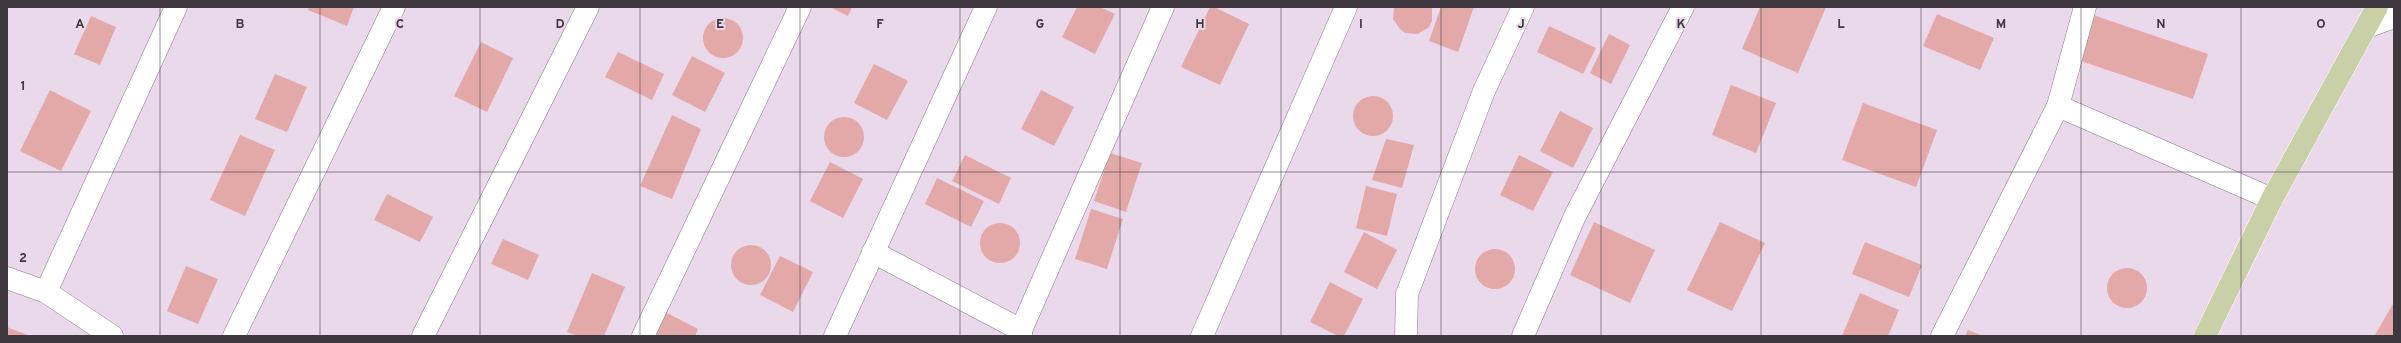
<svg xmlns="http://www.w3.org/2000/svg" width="2401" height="343" viewBox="0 0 2401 343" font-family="Overpass,sans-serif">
<rect width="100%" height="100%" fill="#ead8eb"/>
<g fill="#e3a9a8">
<polygon points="309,7 354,7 347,26 308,10"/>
<polygon points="830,7 852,7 848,16"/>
<polygon points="1077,7 1100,7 1115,14 1095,54 1062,37"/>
<polygon points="1210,7 1214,7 1249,24 1220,85 1181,67"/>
<polygon points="1394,7 1432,7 1432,21 1429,27 1418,34 1405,33 1400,29 1393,19"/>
<polygon points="1441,7 1474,7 1458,52 1429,41"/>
<polygon points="1760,7 1826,7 1798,73 1742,49"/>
<polygon points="1937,14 1994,38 1980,70 1923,46"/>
<polygon points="2093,15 2208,54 2193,99 2078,60"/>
<polygon points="91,16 116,27 100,65 74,54"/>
<circle cx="723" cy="38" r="20"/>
<polygon points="1549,26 1596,48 1583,74 1537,52"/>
<polygon points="1609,34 1630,45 1611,84 1590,73"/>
<polygon points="481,42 513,58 487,112 454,96"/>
<polygon points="618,52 664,74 652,100 605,77"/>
<polygon points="692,56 725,73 705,112 672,95"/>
<polygon points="874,64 908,81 887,120 854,103"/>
<polygon points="275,74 307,87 287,132 255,119"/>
<polygon points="1731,85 1776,103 1756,153 1712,135"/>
<polygon points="50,90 91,111 61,171 20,151"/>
<polygon points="1041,90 1074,107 1054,146 1021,129"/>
<circle cx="1373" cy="116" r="20"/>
<polygon points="1863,103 1937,130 1916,187 1842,160"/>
<polygon points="1560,111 1593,128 1573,168 1540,151"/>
<polygon points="672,115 701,129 672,199 640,186"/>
<circle cx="844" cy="137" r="20"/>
<polygon points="240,135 275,150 245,216 210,200"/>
<polygon points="1386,139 1414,145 1402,188 1372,180"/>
<polygon points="1110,153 1142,163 1126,212 1094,201"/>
<polygon points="965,155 1011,178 999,204 952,181"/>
<polygon points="1519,155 1553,172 1533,211 1500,195"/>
<polygon points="830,162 863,179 843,218 810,201"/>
<polygon points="937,178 984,201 971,227 925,204"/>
<polygon points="1366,186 1397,194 1387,236 1356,228"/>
<polygon points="387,194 433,217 420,242 374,220"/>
<polygon points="1091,209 1123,219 1107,269 1075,259"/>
<polygon points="1594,222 1655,250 1630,303 1570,275"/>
<polygon points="1720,222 1765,243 1732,311 1687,290"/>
<circle cx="1000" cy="243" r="20"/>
<polygon points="1364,232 1397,250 1377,289 1344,272"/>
<polygon points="503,239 539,255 528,280 491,264"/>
<polygon points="1865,242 1922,265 1909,297 1852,274"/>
<circle cx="751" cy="265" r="20"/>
<circle cx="1495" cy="269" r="20"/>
<polygon points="780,256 813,272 793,312 760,295"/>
<polygon points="186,266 218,279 198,324 167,311"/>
<circle cx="2127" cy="288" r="20"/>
<polygon points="592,273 625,287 604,336 577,336 567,332"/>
<polygon points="1330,282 1363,299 1344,336 1338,336 1310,322"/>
<polygon points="1860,293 1899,310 1888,336 1842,336"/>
<polygon points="2394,302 2394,336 2377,336 2375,335"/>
<polygon points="665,312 698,329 695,336 653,336"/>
<polygon points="7,327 30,336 7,336"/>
<polygon points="1968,330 1983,336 1965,336"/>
</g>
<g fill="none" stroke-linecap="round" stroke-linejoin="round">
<g stroke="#8c7b8c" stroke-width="23">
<g id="minor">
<polyline points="2367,27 2394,17"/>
<polyline points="2058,106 2085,7"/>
<polyline points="873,252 1021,330"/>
<polyline points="7,278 46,292 112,336"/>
<polyline points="46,292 176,7"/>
<polyline points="234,336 394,7"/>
<polyline points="423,336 588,7"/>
<polyline points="643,336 800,7"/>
<polyline points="835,336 986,7"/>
<polyline points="1021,336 1021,330 1163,7"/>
<polyline points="1202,336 1346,7"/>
<polyline points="1406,336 1407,294 1484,91 1523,7"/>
<polyline points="1523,336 1575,216 1683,7"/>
<polyline points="1942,336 2058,106 2272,199"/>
</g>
</g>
<g stroke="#fff" stroke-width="23">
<polyline id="major" points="2205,336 2272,199 2377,7"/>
</g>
<use href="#minor" stroke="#fff" stroke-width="22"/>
<use href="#major" stroke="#c9d0a7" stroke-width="22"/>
</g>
<path fill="none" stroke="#3f383f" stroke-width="1" stroke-opacity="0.55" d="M160,7V336M320,7V336M480,7V336M640,7V336M800,7V336M960,7V336M1120,7V336M1281,7V336M1441,7V336M1601,7V336M1761,7V336M1921,7V336M2081,7V336M2241,7V336M7,172H2394"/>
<g font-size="13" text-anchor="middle" font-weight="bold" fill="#3f383f" stroke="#ead8eb" stroke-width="4" stroke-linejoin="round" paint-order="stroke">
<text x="80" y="28">A</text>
<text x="240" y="28">B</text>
<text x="400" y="28">C</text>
<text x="560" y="28">D</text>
<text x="720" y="28">E</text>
<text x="880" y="28">F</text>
<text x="1040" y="28">G</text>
<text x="1200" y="28">H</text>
<text x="1361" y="28">I</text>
<text x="1521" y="28">J</text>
<text x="1681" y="28">K</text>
<text x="1841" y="28">L</text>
<text x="2001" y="28">M</text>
<text x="2161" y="28">N</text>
<text x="2321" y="28">O</text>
<text x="23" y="90">1</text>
<text x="23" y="262">2</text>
</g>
<rect width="2401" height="343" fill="none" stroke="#3f383f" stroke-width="16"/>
</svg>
